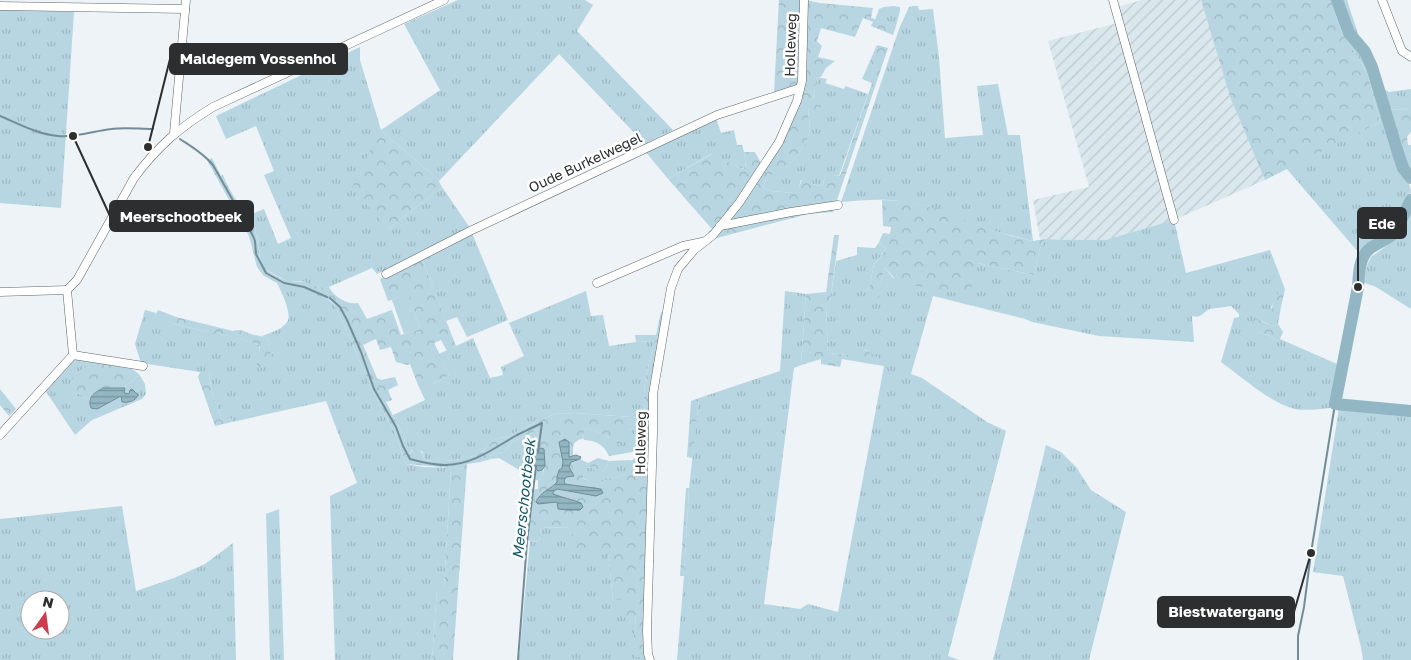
<svg xmlns="http://www.w3.org/2000/svg" width="1411" height="660" viewBox="0 0 1411 660" font-family="'Golos Text',sans-serif">
<defs>
<pattern id="industrial-furrows" width="10" height="10" patternUnits="userSpaceOnUse" patternTransform="scale(1.25)"><rect width="10" height="10" fill="#dae8ee"/><path d="M-1 1l2-2M0 10L10 0M9 11l2-2" fill="none" stroke="#bbc7cc"/></pattern>
<pattern id="grass-tufts" width="24" height="20" patternUnits="userSpaceOnUse" patternTransform="scale(1.25)"><rect width="24" height="20" fill="#b7d6e2"/><path d="M3 7l-1-3M5 7V3M7 7l1-3M15 17l-1-3M17 17v-4M19 17l1-3" fill="none" stroke="#9eb8c2"/></pattern>
<pattern id="forest-crowns" width="20" height="18" patternUnits="userSpaceOnUse" patternTransform="scale(1.25)"><rect width="20" height="18" fill="#b7d6e2"/><path d="M2 6a3 3 0 1 1 6 0M12 15a3 3 0 1 1 6 0" fill="none" stroke="#9eb8c2"/></pattern>
<pattern id="water-rules" width="6" height="5" patternUnits="userSpaceOnUse" patternTransform="scale(1.25)"><rect width="6" height="5" fill="#92b6c3"/><path d="M0 2.5h6" fill="none" stroke="#77949f"/></pattern>
</defs>
<rect width="100%" height="100%" fill="#edf3f6"/>
<polygon fill="url(#industrial-furrows)" points="1142,0 1201,0 1230,97 1265,180 1174,220 1137,232 1106,240 1072,240 1040,239 1033,200 1089,187 1048,41 1121,22 1117,7"/>
<g fill="url(#grass-tufts)" fill-rule="evenodd">
<polygon points="458,0 585,0 593,5 577,31 673,130 645,144 559,54 439,181 437,178 380,130 388,229 442,187 470,228 377,274 372,268 329,287 322,289 319,289 302,281 289,282 264,269 260,259 258,238 247,216 264,209 278,244 291,238 264,175 274,171 256,126 226,139 216,116 360,47 360,60 381,130 440,90 404,24"/>
<polygon points="1331,0 1347,0 1358,34 1370,48 1384,89 1389,92 1411,89 1411,109 1387,110 1390,120 1384,121 1394,153 1409,184 1411,190 1410,197 1390,233 1370,244 1359,253 1286,168 1380,122 1367,72 1342,33"/>
<polygon points="894,6 900,7 900,11 896,26 875,20 879,9 884,7"/>
<path d="M913,6H918L919,10L933,9L939,58L945,138L983,135L977,86L998,84L1008,135H1020L1033,241C1013,236 993,231 973,224C951,216 931,206 907,202C885,198 863,200 841,202L899,29L909,7Z"/>
<polygon points="0,9 74,12 61,208 0,203"/>
<path d="M817,77L827,79L825,83L844,89L845,86L868,94L839,176L836,175L825,177L823,184L819,186L801,180L798,190L795,193L771,191L763,188L766,179L779,168L785,169C795,157 809,144 810,128C810,121 807,114 809,108L815,113L819,105L813,100Z"/>
<polygon points="716,118 721,133 734,130 737,145 742,145 744,152 746,169 740,168 711,154 668,179 645,151"/>
<polygon points="1411,154 1411,174 1401,156"/>
<polygon points="1411,208 1411,309 1376,287 1362,282 1367,265 1371,257 1392,242"/>
<path d="M1174,220L1186,273L1270,250L1285,289L1280,290L1277,297L1271,307L1275,315V325L1272,326L1262,321L1258,332L1270,336L1278,341L1280,339L1337,364L1330,408C1319,409 1306,411 1295,409C1272,404 1240,376 1221,362L1234,318L1239,317V314L1231,306C1225,307 1217,308 1210,309C1203,312 1201,319 1192,316L1194,342L1099,336L1032,322L1025,319L933,296L911,374L922,378L987,422L1006,431L948,656L959,660H677L684,576L689,488L699,398L780,371L785,291L806,294L801,365L794,368L764,604L800,609L808,604L838,612L884,366L877,365L879,358L869,354L866,350L852,353L850,355L828,353L826,304L830,302L836,261L857,255V247L875,248L879,242L886,249C881,254 879,260 874,264L870,285L866,291L880,285L885,268L893,278L977,263L1034,275L1040,248L1045,239L1072,240H1106Z"/>
<polygon points="472,233 508,320 467,337 457,317 446,321 422,259"/>
<path d="M277,283C298,286 324,291 337,308L372,390L395,433L406,464L423,467L451,468L444,590L437,589L432,660H335L330,496L357,483L326,401L232,422L231,418L222,420L211,388L209,372H200L141,363L135,344L145,310L156,313L155,315L173,324L234,337L259,345V355L257,364L271,356L267,338L262,336C270,333 283,329 287,322C293,315 281,291 277,283Z"/>
<path d="M586,291L591,316L603,315L609,346L636,342L655,341C648,367 640,391 646,418L575,413L555,414L540,420L505,438C493,435 490,448 480,453C467,460 438,463 425,460L422,451L412,450L408,455H407L404,437L393,415L425,400L418,385H431L450,375L439,354L473,338L490,378L503,375L501,367L524,356L509,323Z"/>
<polygon points="73,359 87,361 83,369 74,375 75,393 80,394 89,400 90,405 97,409 119,397 129,394 124,393 126,385 130,383 139,374 145,384 146,394 142,399 92,420 75,435 45,390"/>
<polygon points="1339,408 1378,413 1411,415 1411,660 1363,660 1361,647 1343,576 1313,572"/>
<path d="M586,427L610,438H626L627,430L630,429L639,431L642,445L633,449V452L609,456C603,444 597,441 584,440L583,438Z"/>
<polygon points="538,430 536,448 540,448 536,451 542,470 544,468 542,477 538,481 499,458 491,459 490,456 497,453 504,452 512,442"/>
<polygon points="1046,445 1061,452 1076,467 1091,490 1126,512 1089,660 993,660"/>
<path d="M631,460L623,475C611,479 594,486 583,478L586,467L605,470L609,461Z"/>
<path d="M122,506L136,591L174,578L205,564L233,543L236,660H0V519ZM30,600H60V630H30Z"/>
<polygon points="279,509 284,660 270,660 266,514"/>
<polygon points="541,527 573,528 608,553 613,600 623,600 635,615 636,629 635,657 645,657 646,660 519,660 530,541 539,542"/>
</g>
<g fill="url(#forest-crowns)">
<path d="M779,0H806L820,3L873,8L871,18L896,26L893,35L871,26L873,22L863,18L855,37L821,28L817,41L822,46L818,57L835,61L826,68L821,77H817L813,99L819,105L820,109L818,112L815,113L809,108C807,115 810,121 810,128C809,144 795,157 785,169H779L766,179L763,188L771,191L795,193C800,188 802,178 806,171L811,172L813,179L812,184L819,186L823,184L825,177L828,174L840,176L872,83L862,79L877,45L888,48L833,212L808,214L713,239L708,232L712,229L668,179L712,154L740,168L746,169L744,152H755L761,163L765,166L803,85L774,92Z"/>
<polygon points="1201,0 1331,0 1342,33 1367,72 1380,122 1265,180 1230,97"/>
<polygon points="1411,109 1411,132 1407,137 1408,145 1411,145 1411,154 1401,156 1387,110"/>
<polygon points="380,130 437,178 442,187 388,229 352,188"/>
<path d="M212,158L221,176L223,175C231,197 248,214 257,236C261,246 256,260 265,269C268,272 283,280 289,281C293,283 299,281 304,282C315,285 317,289 329,287C334,297 347,305 358,303L367,319L392,310L401,335L420,329L408,295L388,301L380,279L422,259L456,346L447,351L441,340L434,343L450,375L431,385H418L410,364L407,365L396,362L391,347L380,350L376,339L363,345L377,378L381,380L395,377L398,385L388,390L392,400L386,402L404,437L407,454L408,455L415,448C422,450 422,454 425,460C438,463 467,460 480,453C490,448 493,435 505,438L540,420L555,414L575,413L646,418C640,390 648,368 655,341L636,342L635,335H656L661,312L664,313L651,382L649,450L633,452V449L642,445L638,431L630,429L628,430L626,438L619,445L610,438L586,427L583,438C572,443 573,444 573,456L569,457V442L560,441L563,462L562,468L559,470L557,477V482L542,494L553,502H557L558,509L567,510H580L572,499L562,498L553,494V492L557,489L590,495L575,485L565,484L564,481L566,477H571L569,467L571,462L580,459L588,463L598,458L609,461L605,470C599,473 595,472 590,467L586,468L583,478L585,480L603,481L623,475C627,466 629,458 639,458C645,457 646,459 648,463L645,657H634V629L636,628L635,615L625,616L623,600H613L608,554H573L572,528L541,527L539,542L526,540L527,490L538,489V481C547,473 544,460 544,449L536,448L538,430L512,442L504,452L497,453L490,456L491,459L480,462L467,464L453,660H432L437,589H444L451,468L406,464L395,433L372,390L337,308L331,301L324,297L301,287L277,283L264,276L257,267L249,236L207,160Z"/>
<path d="M882,200L906,201L933,208L974,224L1011,236L1033,241L1045,239L1040,248L1034,275L977,263L970,295L899,283L885,268L880,285L883,289C881,297 876,302 868,300L866,296V291L870,285L874,264C879,260 881,255 886,249L879,242L883,233L890,234L891,227L883,226Z"/>
<path d="M834,235H839L830,302L826,304L828,353L850,355C861,342 867,353 879,358L877,365L842,359L840,367L821,364V359L801,365L806,294L826,292Z"/>
<path d="M1280,289H1285L1281,307L1278,324L1283,332L1280,339L1278,341L1270,336L1258,332L1251,327L1252,323L1256,319L1272,326L1275,325V315L1272,312C1271,304 1277,297 1280,289Z"/>
<path d="M158,310L176,317L233,331C243,328 245,333 254,335C259,336 263,336 267,338L271,355L278,351L285,350L287,354L285,357L261,368L257,367C256,359 261,353 259,345L233,337L173,324L155,316Z"/>
<path d="M87,361L132,369L139,374L130,383L126,385L125,388C112,388 96,386 89,400L80,394L75,393L71,387L73,383L72,379L74,375L83,369Z"/>
<polygon points="200,372 209,372 211,388 222,420 231,418 232,422 215,426 198,377"/>
<polygon points="0,389 16,409 9,416 0,405"/>
<polygon points="699,398 693,458 687,457 691,401"/>
<polygon points="686,488 689,488 684,576 680,576"/>
</g>
<polygon fill="#b7d6e2" points="408,294 420,329 404,334 392,300"/>
<g fill="url(#water-rules)" stroke="#738d97">
<path d="M103,388H125L124,393L129,394L130,390L132,389L138,395C136,401 128,403 122,402L121,396L97,409L91,408C87,397 94,393 103,388Z"/>
<path d="M565,439L569,442V457L576,455L581,457L580,459L571,462L569,467L574,476L566,477L564,481L565,484L601,489L603,493L596,496L557,489L553,492V494C563,498 572,499 581,503L583,507L580,510H567L558,509L557,502L538,504L536,502C540,492 551,489 557,482V477L559,470L562,468L563,462L559,442Z"/>
<polygon points="540,448 544,449 545,466 542,470 538,471 536,469 533,460 536,451"/>
</g>
<g fill="none" stroke-linecap="round" stroke-linejoin="round">
<g stroke="#738d97" stroke-width="2">
<path d="M0,116C19,124 37,134 58,136C74,138 94,131 111,129C125,127 139,129 153,129"/>
<path d="M180,139C192,147 203,153 213,165L253,236L255,241L256,254L266,273L284,283L304,287L327,297"/>
<path d="M330,298L340,307L347,320L361,352L374,389L396,427L403,446L410,459C421,462 433,465 445,465C473,465 494,448 517,435C525,431 534,427 542,423L538,452"/>
<polyline points="518,660 527,542 536,466"/>
<polyline points="1298,660 1298,636 1304,607 1311,553 1335,404"/>
</g>
<g stroke="#92b6c3" stroke-width="12">
<polyline points="1337,0 1349,33 1365,52 1372,67 1398,153 1403,168 1411,178"/>
<path d="M1411,200C1406,209 1398,229 1392,235C1386,240 1378,243 1372,247C1359,255 1359,273 1358,287L1335,404L1411,411"/>
</g>
<g stroke="#626769" stroke-width="9">
<g id="minor">
<polyline points="1113,0 1174,220"/>
<polyline points="1382,0 1402,51 1411,57"/>
<polyline points="0,6 185,9"/>
<polyline points="174,133 186,0"/>
<polyline points="720,226 791,212 838,205"/>
<polyline points="386,274 470,231 717,115 800,88"/>
<polyline points="597,283 683,246 702,242"/>
<path d="M67,290L77,280L134,178C158,146 179,128 213,107L444,0"/>
<polyline points="0,292 67,290"/>
<polyline points="73,355 143,366"/>
<polyline points="0,435 73,355 67,290"/>
<polyline points="650,660 648,654 647,631 653,433 653,394 671,288 678,269 694,250 713,235 739,203 779,142 797,101 802,81 804,0"/>
</g>
</g>
<use href="#minor" stroke="#fff" stroke-width="8"/>
</g>
<g text-anchor="middle" dominant-baseline="central" stroke-width="5" stroke-linejoin="round" paint-order="stroke">
<g font-size="14" fill="#2c2e2f" stroke="#fff">
<text transform="translate(790 45) rotate(-88)">Holleweg</text>
<text transform="translate(585 162) rotate(-25)">Oude Burkelwegel</text>
<text transform="translate(640 443) rotate(-89)">Holleweg</text>
</g>
<g font-size="15" font-style="italic" fill="#10566a" stroke="#fff">
<text transform="translate(523 499) rotate(-84)">Meerschootbeek</text>
</g>
</g>
<path fill="none" stroke="#2c2e2f" stroke-width="2" d="M148 147L170 59M73 136L110 216M1358 287L1358 223M1311 553L1294 612"/>
<g fill="#2c2e2f" stroke="#fff" stroke-width="2">
<circle cx="148" cy="147" r="5"/>
<circle cx="73" cy="136" r="5"/>
<circle cx="1358" cy="287" r="5"/>
<circle cx="1311" cy="553" r="5"/>
</g>
<g fill="#2c2e2f" stroke="#2c2e2f" stroke-width="2">
<rect x="170" y="44" width="177" height="30" rx="5"/>
<rect x="110" y="201" width="143" height="30" rx="5"/>
<rect x="1358" y="208" width="48" height="30" rx="5"/>
<rect x="1158" y="597" width="136" height="30" rx="5"/>
</g>
<g font-size="15" text-anchor="middle" font-weight="bold" fill="#fff">
<text x="258" y="64">Maldegem Vossenhol</text>
<text x="181" y="222">Meerschootbeek</text>
<text x="1382" y="229">Ede</text>
<text x="1226" y="617">Biestwatergang</text>
</g>
<g transform="translate(45 615) rotate(14)"><circle r="24" fill="#ffffff" stroke="#ababac"/>
<path d="M0-4L9 19L0 12L-9 19Z" fill="#cd3d4e"/>
<text y="-8" font-size="14" font-weight="bold" text-anchor="middle" fill="#2c2e2f">N</text>
</g>
</svg>
